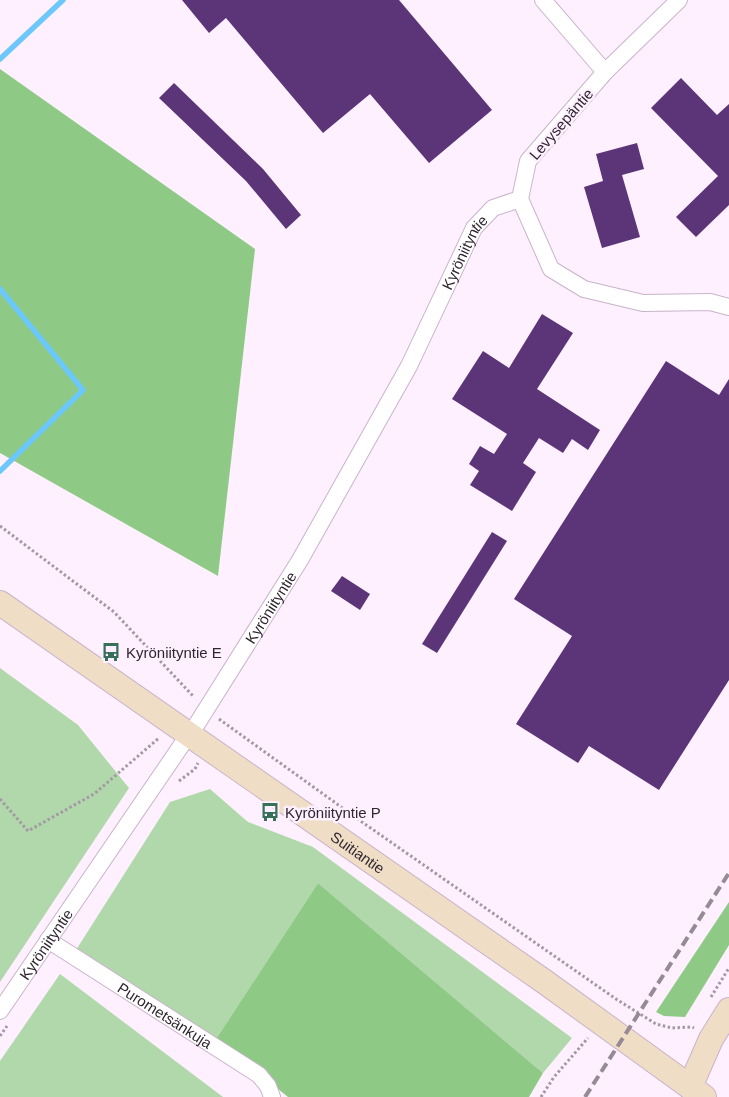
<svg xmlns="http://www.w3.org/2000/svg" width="729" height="1097" viewBox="0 0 729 1097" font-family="Arial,sans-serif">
<rect width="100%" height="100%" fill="#fef0ff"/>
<g fill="#b0d8aa">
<polygon points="0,668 78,725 129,788 0,982"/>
<polygon points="210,789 248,822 313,847 572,1038 543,1073 318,883 216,1039 76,950 170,802"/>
<polygon points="60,974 223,1097 0,1097 0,1061"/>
</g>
<g fill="#8eca86">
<polygon points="0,69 255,249 218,576 0,453"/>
<polygon points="318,883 543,1073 529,1097 288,1097 216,1039"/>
<polygon points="729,902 729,945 685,1017 664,1016 656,1012"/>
</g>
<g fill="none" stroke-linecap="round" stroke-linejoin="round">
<g stroke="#6cc8fb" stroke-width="5.5">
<polyline points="0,59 63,0"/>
<polyline points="0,289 83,390 0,471"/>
</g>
</g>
<g fill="#5c3578">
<polygon points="182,0 399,0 492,110 429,163 370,94 323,133 226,18 209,33"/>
<polygon points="681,78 717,115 729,104 729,205 696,237 676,217 718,176 651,108"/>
<polygon points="174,83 263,169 301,215 286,229 246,181 159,98"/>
<polygon points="637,143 644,169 622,175 640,237 602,248 584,187 603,181 596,154"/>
<polygon points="542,314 573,333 537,389 600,430 588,450 572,439 563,453 539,438 523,463 536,472 512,511 470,485 479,471 469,464 480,446 494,454 507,434 452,399 483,351 509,368"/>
<polygon points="666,361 719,395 729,379 729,680 659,790 589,746 578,763 516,724 572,636 514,599"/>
<polygon points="492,532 507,541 437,653 422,644"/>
<polygon points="342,576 370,594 360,610 331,591"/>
</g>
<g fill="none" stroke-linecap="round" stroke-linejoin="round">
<g stroke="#c9b3cb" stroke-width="18">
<g id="minor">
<polyline points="543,0 605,72"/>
<polyline points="679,0 605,72 528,161 520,199 551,269 584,289 643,303 710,302 729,307"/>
<path id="s1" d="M48,940L259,1075L268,1086L272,1097"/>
<path id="s2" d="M0,1011L183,743L190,735L300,560L409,366L474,228L493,208L520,199"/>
</g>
</g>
<g stroke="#c9b3cb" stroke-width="26">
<g id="secondary">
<path id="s3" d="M0,603L545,982L704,1097"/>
<polyline points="690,1087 711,1039 729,1010"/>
</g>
</g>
<g stroke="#a398a4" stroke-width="3" stroke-dasharray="2.5 2.5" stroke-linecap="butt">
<polyline points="0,526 114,612 194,697"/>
<polyline points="219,719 362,822 616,999 656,1024 672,1028 692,1027 694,1028"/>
<polyline points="179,781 195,769 198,763"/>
<polyline points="0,799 28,831 94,794 159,738"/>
<polyline points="711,997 729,968"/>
<polyline points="0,1036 7,1026"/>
<polyline points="541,1097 554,1077 588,1038"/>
</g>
<use href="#minor" stroke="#fff" stroke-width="16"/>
<use href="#secondary" stroke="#efdec5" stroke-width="24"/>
<polyline stroke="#958a96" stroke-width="4" stroke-dasharray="10 5" stroke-linecap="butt" points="585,1097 729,873"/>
</g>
<defs>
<g id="bus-bare" transform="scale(1.5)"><path d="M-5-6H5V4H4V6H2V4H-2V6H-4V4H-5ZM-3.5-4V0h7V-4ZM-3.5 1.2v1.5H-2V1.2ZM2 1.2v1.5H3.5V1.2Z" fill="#377058" stroke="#fef0ff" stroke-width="2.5" paint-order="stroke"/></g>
</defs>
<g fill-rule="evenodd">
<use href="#bus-bare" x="111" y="652"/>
<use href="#bus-bare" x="270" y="812"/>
</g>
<g text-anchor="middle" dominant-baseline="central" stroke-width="5" stroke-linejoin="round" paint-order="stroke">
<g font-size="15" fill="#302731" stroke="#fef0ff">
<text transform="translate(561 124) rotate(-49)">Levysepäntie</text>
<text stroke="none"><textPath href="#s2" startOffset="891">Kyröniityntie</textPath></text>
<text stroke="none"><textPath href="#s2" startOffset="486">Kyröniityntie</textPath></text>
<text stroke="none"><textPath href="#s3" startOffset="436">Suitiantie</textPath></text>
<text stroke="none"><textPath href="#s2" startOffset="81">Kyröniityntie</textPath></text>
<text stroke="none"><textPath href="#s1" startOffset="139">Purometsänkuja</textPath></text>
</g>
<g font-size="15" fill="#302731" stroke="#fef0ff" text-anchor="start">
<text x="126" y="652">Kyröniityntie E</text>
<text x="285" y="812">Kyröniityntie P</text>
</g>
</g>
</svg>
